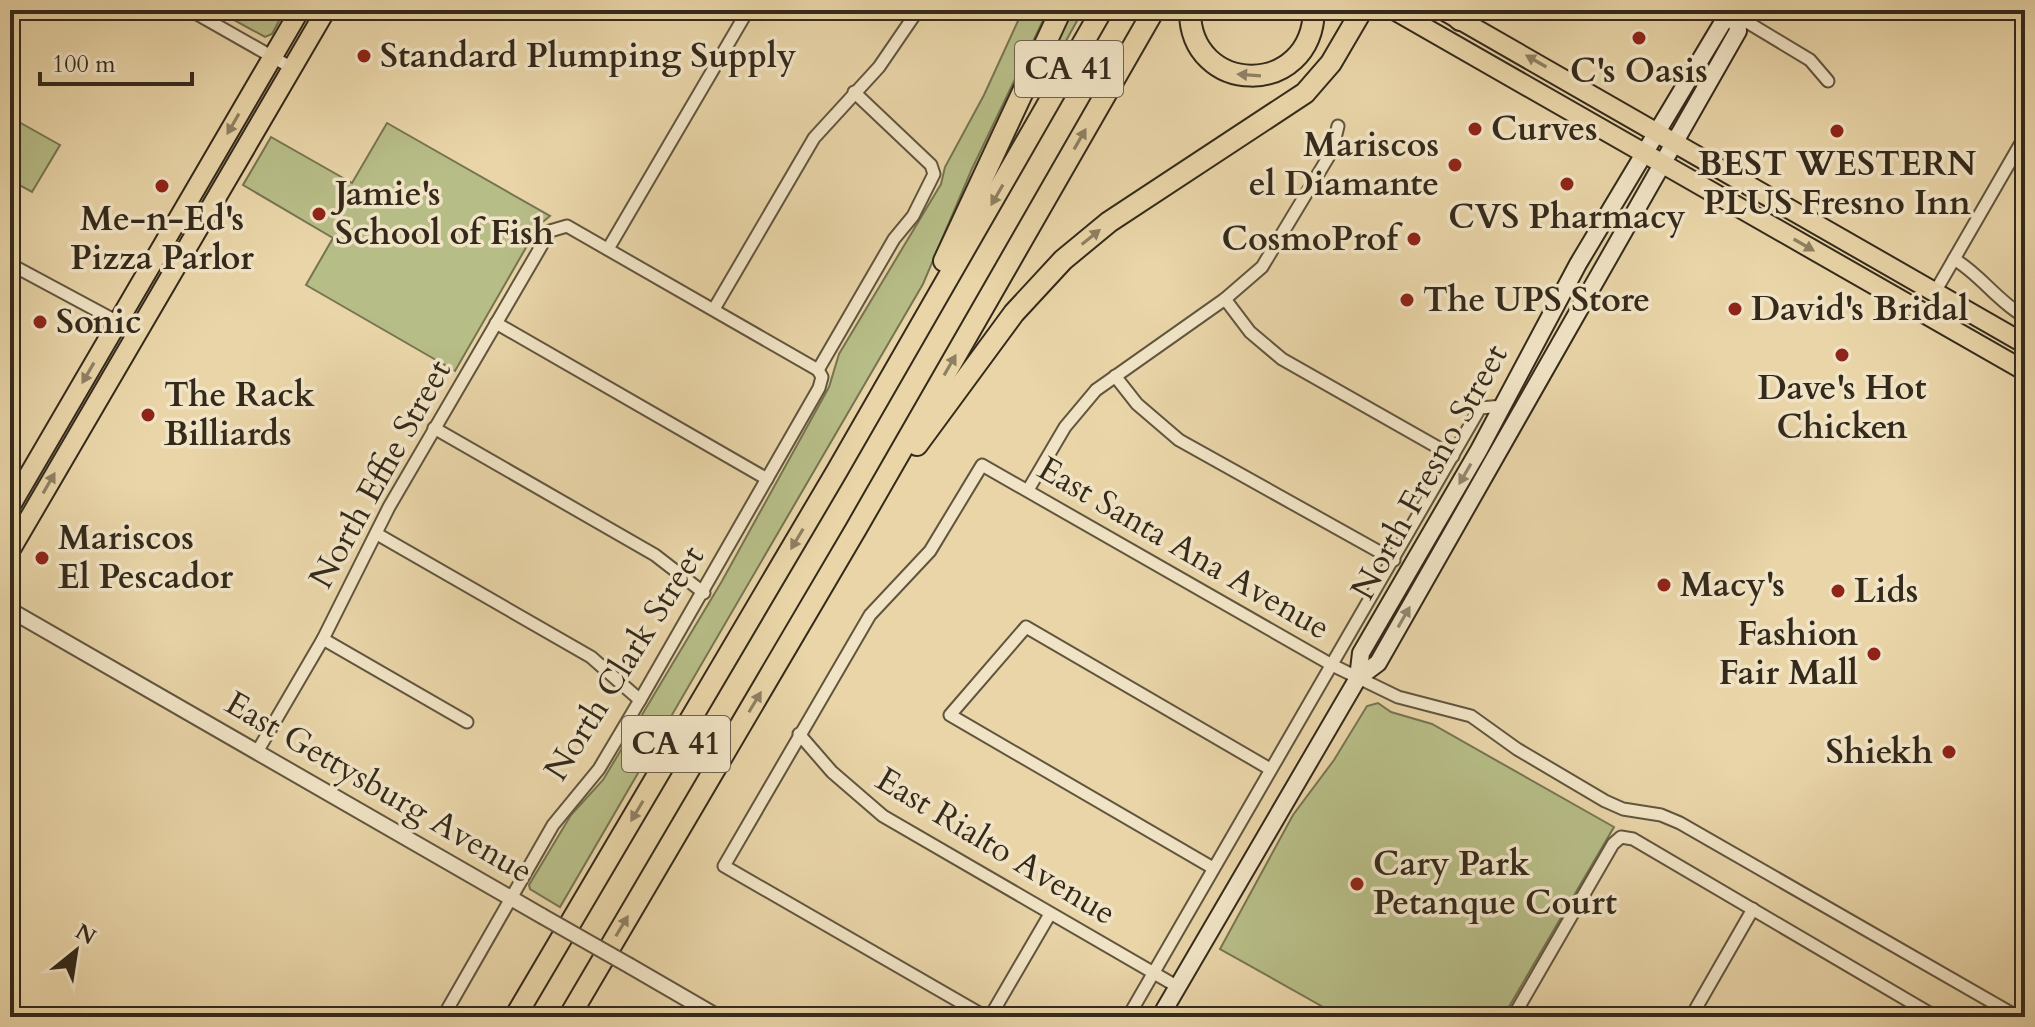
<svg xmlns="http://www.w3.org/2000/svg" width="2035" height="1027" viewBox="0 0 2035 1027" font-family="Cardo,serif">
<rect width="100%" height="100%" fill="#e9d5a8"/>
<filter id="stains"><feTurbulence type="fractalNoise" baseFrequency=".0025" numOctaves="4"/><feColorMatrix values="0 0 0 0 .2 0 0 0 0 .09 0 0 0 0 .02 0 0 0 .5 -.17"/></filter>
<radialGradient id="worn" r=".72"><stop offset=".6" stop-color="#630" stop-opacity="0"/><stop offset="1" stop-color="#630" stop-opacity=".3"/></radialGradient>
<g fill="#b7bd87" stroke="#767451" stroke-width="2">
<polygon points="216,10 285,10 272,34 265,37"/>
<polygon points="1023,10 1048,10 971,171 923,284 560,907 530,889 529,885 571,815 603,780 722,581 829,387 839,354 941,184 945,167 984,95"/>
<polygon points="1071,10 1083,10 1046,77 1040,74"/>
<polygon points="10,117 60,145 32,192 10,180"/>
<polygon points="387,123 550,216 539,225 455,371 306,285 333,238 243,185 271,137 352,183"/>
<polygon points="1378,703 1391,712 1432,724 1614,827 1503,1017 1341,1017 1220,949 1293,815 1334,760 1367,706"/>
</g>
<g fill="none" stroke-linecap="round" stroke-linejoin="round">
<g stroke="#61553e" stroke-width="15">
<g id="minor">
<polyline points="190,10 292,68"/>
<polyline points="1737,16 1810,60 1828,81"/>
<polyline points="608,249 748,10"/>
<path d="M1954,259C1981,275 1997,301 2025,317"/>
<polyline points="10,264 118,322 141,326"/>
<polyline points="1935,292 2025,136"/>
<polyline points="1225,299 1250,332 1282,359 1453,456"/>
<polyline points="714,309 814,138 879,67 918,10"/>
<polyline points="496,323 767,479"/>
<polyline points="818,370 894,239 913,216 934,174 931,165 854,92"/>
<polyline points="1115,376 1137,404 1179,440 1394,560"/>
<polyline points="434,428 655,555 704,593"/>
<polyline points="1028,490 1065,427 1096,390 1225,299 1262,267 1332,151 1338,126"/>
<polyline points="377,534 591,657 640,700"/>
<polyline points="323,639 467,722"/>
<polyline points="799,734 832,772 883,816 1178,987"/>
<polyline points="257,752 323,639 389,507 550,231 567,226 818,370 822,377 819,388 640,700 599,769 553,825 443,1017"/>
<polyline points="1213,868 950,715 1026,627 1270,769"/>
<polyline points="986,1017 724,866 870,615 930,551 982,465 1332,665 1398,697 1471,716 1517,749 1605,801 1623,809 1661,815 1680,823 2018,1017"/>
<polyline points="990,1017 1050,914"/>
<polyline points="1128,1017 1480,408 1503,406"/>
<polyline points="1513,1017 1613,844 1621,837 1633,839 1936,1017"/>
<polyline points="1691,1017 1753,909"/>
</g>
</g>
<g stroke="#61553e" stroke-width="18">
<g id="tertiary">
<polyline points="10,610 542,916"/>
<polyline points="630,966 718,1017"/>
</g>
</g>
<g stroke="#342a1b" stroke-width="20">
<g id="secondary">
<polyline points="1358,678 1361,653 1479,450 1578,264 1723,22 1737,16"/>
<polyline points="1160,1017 1358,678 1378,663 1738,31 1737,16 1741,10"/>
</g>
</g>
<g stroke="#342a1b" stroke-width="22">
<g id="primary">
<polyline points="1394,10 2025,371"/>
<polyline points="1448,13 2025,344"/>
<polyline points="10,507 300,10"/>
<polyline points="10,551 326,10"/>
</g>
</g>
<g stroke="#342a1b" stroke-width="24">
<g id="motorway">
<path d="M1190,10C1189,96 1312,99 1314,10"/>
<polyline points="1450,10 1460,20"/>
<polyline points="944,261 1061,10"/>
<polyline points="917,445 1014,313 1063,260 1109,222 1305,93 1331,63 1362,10"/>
<polyline points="515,1017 837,471 1102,10"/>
<polyline points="569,1017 856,529 1154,10"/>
</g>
</g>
<use href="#minor" stroke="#f1e4c6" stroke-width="11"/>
<use href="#tertiary" stroke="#f1e4c6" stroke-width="14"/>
<use href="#secondary" stroke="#f1e4c6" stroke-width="16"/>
<use href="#primary" stroke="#e9d5a8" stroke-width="18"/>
<use href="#motorway" stroke="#e9d5a8" stroke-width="20"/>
<g stroke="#61553e" stroke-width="18" stroke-linecap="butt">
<polyline id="tertiary-bridge" points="542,916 630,966"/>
</g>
<use href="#tertiary-bridge" stroke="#f1e4c6" stroke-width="14"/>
</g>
<defs><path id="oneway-solid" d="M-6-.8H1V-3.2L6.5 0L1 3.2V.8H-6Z" transform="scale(2)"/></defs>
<g fill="#8e8062">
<use href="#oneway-solid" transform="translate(1536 61) rotate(-150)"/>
<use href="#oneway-solid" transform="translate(1249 75) rotate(-176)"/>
<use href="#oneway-solid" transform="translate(233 124) rotate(120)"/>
<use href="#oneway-solid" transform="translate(1080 139) rotate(-60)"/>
<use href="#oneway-solid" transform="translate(997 195) rotate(120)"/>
<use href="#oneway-solid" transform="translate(1091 237) rotate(-39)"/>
<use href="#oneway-solid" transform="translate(1804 245) rotate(30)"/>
<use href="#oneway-solid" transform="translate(950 365) rotate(-60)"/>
<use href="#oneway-solid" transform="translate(88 373) rotate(120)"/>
<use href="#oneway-solid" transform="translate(49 483) rotate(-60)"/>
<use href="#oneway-solid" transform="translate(797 539) rotate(121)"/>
<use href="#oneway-solid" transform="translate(755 702) rotate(-59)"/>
<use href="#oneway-solid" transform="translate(637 811) rotate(121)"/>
<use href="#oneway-solid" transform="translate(622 926) rotate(-59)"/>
</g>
<g fill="#928770">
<use href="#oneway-solid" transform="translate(1465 474) rotate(120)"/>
<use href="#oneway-solid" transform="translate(1404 617) rotate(-60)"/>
</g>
<g fill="#8f2418" stroke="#f1e4c6" stroke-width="3">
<circle cx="1639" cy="38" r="8"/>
<circle cx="364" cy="56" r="8"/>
<circle cx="1475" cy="129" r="8"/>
<circle cx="1837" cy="131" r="8"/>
<circle cx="1455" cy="165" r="8"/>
<circle cx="1567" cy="184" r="8"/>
<circle cx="162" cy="186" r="8"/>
<circle cx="319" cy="214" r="8"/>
<circle cx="1414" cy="239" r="8"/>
<circle cx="1407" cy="300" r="8"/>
<circle cx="1735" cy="309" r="8"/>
<circle cx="40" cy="322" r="8"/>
<circle cx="1842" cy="355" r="8"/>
<circle cx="148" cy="415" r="8"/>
<circle cx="42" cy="558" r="8"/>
<circle cx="1664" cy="585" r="8"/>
<circle cx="1838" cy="591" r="8"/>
<circle cx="1874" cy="654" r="8"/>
<circle cx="1949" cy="752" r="8"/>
<circle cx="1357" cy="884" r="8"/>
</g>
<g text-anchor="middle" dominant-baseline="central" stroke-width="7" stroke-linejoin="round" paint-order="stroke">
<g fill="#f1e4c6" stroke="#6d624e" stroke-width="2">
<rect x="1015" y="41" width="108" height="56" rx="6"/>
<rect x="622" y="716" width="108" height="56" rx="6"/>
</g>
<g font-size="32" font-weight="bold" fill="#342a1b">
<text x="1069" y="69">CA 41</text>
<text x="676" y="744">CA 41</text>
</g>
<g font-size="34" font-weight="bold" fill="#342a1b" stroke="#f1e4c6" text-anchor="start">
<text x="380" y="56">Standard Plumping Supply</text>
<text x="1639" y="71" text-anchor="middle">C's Oasis</text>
<text x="1491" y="129">Curves</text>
<text x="1439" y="145" text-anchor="end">Mariscos<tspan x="1439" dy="39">el Diamante</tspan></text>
<text x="1837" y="164" text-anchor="middle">BEST WESTERN<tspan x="1837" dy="39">PLUS Fresno Inn</tspan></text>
<text x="335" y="194">Jamie's<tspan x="335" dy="39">School of Fish</tspan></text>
<text x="1567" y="217" text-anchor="middle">CVS Pharmacy</text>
<text x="162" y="219" text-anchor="middle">Me-n-Ed's<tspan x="162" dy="39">Pizza Parlor</tspan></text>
<text x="1398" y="239" text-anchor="end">CosmoProf</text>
<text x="1423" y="300">The UPS Store</text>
<text x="1751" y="309">David's Bridal</text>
<text x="56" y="322">Sonic</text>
<text x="1842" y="388" text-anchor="middle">Dave's Hot<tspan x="1842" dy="39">Chicken</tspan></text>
<text x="164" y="395">The Rack<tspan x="164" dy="39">Billiards</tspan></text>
<text x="58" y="538">Mariscos<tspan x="58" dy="39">El Pescador</tspan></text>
<text x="1680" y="585">Macy's</text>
<text x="1854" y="591">Lids</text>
<text x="1858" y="634" text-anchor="end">Fashion<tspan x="1858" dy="39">Fair Mall</tspan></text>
<text x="1933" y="752" text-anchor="end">Shiekh</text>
<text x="1373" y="864">Cary Park<tspan x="1373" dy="39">Petanque Court</tspan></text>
</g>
<g font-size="34" fill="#342a1b" stroke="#f1e4c6">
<text transform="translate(1429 472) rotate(-61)">North Fresno Street</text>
<text transform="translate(380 474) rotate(-61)">North Effie Street</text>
<text transform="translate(1184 548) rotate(30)">East Santa Ana Avenue</text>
<text transform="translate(624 663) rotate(-58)">North Clark Street</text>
<text transform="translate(379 787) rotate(30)">East Gettysburg Avenue</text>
<text transform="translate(996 846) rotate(31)">East Rialto Avenue</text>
</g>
</g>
<rect width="2035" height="1027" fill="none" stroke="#e9d5a8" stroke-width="40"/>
<rect x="12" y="12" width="2011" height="1003" fill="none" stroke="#342a1b" stroke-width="4"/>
<rect x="20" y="20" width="1995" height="987" fill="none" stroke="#342a1b" stroke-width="2"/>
<g transform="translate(76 951) rotate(30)" stroke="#f1e4c6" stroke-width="6" paint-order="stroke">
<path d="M0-6L14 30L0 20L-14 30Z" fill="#342a1b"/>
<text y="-12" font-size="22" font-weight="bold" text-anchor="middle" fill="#342a1b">N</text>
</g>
<path d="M40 72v12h152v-12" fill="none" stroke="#342a1b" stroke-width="4"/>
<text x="52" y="72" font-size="24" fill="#342a1b" stroke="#f1e4c6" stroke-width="6" paint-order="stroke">100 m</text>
<rect width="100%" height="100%" filter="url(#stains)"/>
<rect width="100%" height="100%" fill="url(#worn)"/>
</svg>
